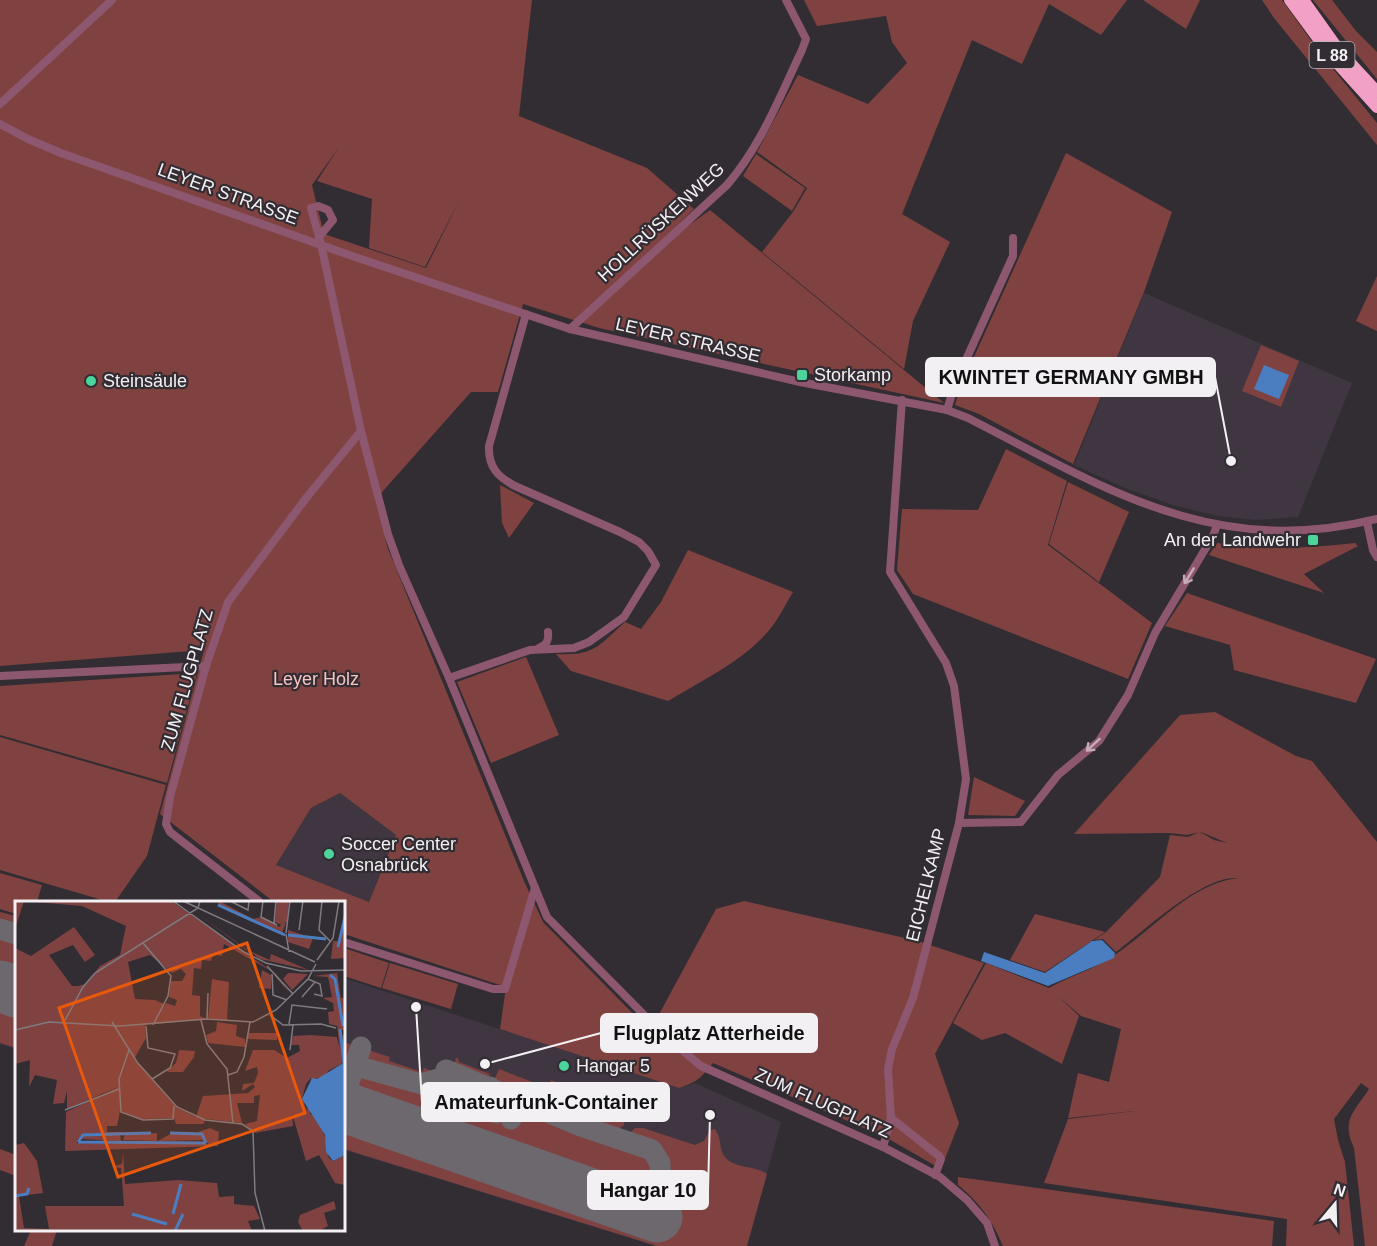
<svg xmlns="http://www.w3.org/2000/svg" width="1377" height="1246" viewBox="0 0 1377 1246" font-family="Helvetica,sans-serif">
<rect width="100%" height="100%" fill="#322d33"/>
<g fill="#3f3641">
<polygon points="1144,293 1352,383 1298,517 1256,520 1217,516 1173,505 1125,488 1074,465"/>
<polygon points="340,793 396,835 369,902 276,865 311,808"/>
<polygon points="0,912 16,916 16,1049 0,1044"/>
<polygon points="344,978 679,1088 695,1083 781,1122 747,1246 656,1246 344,1150"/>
</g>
<g fill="#7f4240" fill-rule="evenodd">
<path d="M0,0H532L519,116L647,168L694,209L642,259L710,210L944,403L599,328L523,304L498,392H471L375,500L388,549L524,881L543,922L650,1031L716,909L744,901L918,941L984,963L935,1054L959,1123L941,1169L887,1138L713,1063C701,1078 697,1082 679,1088L500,1029L506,987L344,934V902H274L160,814L204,650L0,666ZM339,147L317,181L372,199L369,248L425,267L460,199L426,268L324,234L312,185ZM340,793L396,835L369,902L276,865L311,808Z"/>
<polygon points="804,0 1127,0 1101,35 1049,4 1022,64 972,40 902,214 950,242 913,321 904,369 762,252 793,212 807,188 757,152 798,75 868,104 907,63 892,42 886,16 817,26"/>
<polygon points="1143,0 1200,0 1186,29"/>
<polygon points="1262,0 1282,0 1320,53 1377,123 1377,145 1274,18"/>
<polygon points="1313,0 1332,0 1356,31 1377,52 1377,79"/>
<polygon points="1066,153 1172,212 1144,292 1073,464 979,414 955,405 960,388"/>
<polygon points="756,154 805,188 792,211 743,176"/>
<polygon points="1377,276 1377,331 1356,321"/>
<polygon points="1261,345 1299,361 1281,407 1242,391"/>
<polygon points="1006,449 1067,481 1048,545 1152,623 1128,679 913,594 897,570 902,509 978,510"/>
<polygon points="1068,482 1129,512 1099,582 1049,544"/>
<polygon points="500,485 534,503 509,538 502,523"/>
<path d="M1217,543C1265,551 1307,548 1355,543L1358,546L1304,574L1324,593L1209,555Z"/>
<path d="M688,550L793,592C787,602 781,614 774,624C748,659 704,679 668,701L571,671L556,654C595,656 598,646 625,622L641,629L661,602Z"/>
<polygon points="1187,593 1376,659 1356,703 1234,670 1230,645 1165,626"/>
<polygon points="526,657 559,735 491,763 457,682"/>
<polygon points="197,673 167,783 0,735 0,686"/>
<path d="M1215,712L1296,756L1312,761L1377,842V1246H1365L1354,1148C1341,1120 1354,1112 1369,1089L1361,1083L1334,1119L1338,1140L1345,1162L1354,1246H1286L1287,1219L1044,1183L1068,1119L1135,1111L1068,1118L1078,1073L1109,1082L1121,1029L1081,1016L1058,996L1079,1016L1062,1064L1005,1033L982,1040L953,1023L986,963L1049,988C1066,978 1086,972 1103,962C1149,937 1184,885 1238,878C1203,875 1145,930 1116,952L1103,939L1094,940L1106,932L1160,877L1170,835L1188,837L1200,832L1214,840L1227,843L1201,832L1187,835L1169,833L1074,834L1180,715Z"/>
<polygon points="0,737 166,785 147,856 115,902 109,902 0,870"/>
<polygon points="974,777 1025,801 1015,816 968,815"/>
<polygon points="0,873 42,885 37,902 16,902 16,914 0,909"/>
<polygon points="0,912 16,916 16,928 0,924"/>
<polygon points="1035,914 1105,932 1045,972 1010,960"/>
<polygon points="0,933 16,938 16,980 0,975"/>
<polygon points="344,948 389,963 381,988 344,976"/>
<polygon points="390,963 458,984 451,1009 382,988"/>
<polygon points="0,998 16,1004 16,1048 0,1043"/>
<polygon points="344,1042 355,1046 344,1082"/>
<polygon points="365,1049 390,1057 389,1061 422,1072 424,1068 439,1074 437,1077 428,1080 414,1080 371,1067 362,1060"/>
<polygon points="456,1058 458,1058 459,1062 490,1074 489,1077 482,1079 457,1069 454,1066"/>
<polygon points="499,1069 548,1088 551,1080 564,1085 565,1104 553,1108 548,1107 497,1085 495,1078"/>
<path d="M362,1073L421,1088L455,1079L553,1117V1122L584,1134L586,1132C601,1137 650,1147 655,1162C658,1173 656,1188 656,1200L652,1203L350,1098L357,1075Z"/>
<polygon points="602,1084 608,1086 612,1095 618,1100 618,1102 625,1117 624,1125 615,1132 578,1119 570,1106 587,1088 597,1088"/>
<path d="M344,1119L668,1233L678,1209L666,1200L665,1195C664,1159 669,1150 632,1138L631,1132L635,1128H643L695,1145L704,1141L710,1130L715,1129C722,1139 719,1148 724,1156C733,1169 755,1165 767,1174L747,1246H657L344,1149Z"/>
<polygon points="0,1149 16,1155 16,1176 0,1170"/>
<path d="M958,1177L1274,1221L1272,1246H1003C992,1220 980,1203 958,1185Z"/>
<polygon points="31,1230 57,1230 52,1246 24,1246"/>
</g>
<g fill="#4b7dc1">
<polygon points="1264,365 1289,375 1279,399 1254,389"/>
<polygon points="1102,940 1115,953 1114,958 1048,986 981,961 984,952 1045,973 1092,941"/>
</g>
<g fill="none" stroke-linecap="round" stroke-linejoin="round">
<g stroke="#6c686e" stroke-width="21">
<polyline points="0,929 16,934"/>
<polyline points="353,1069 360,1067 421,1084 455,1074"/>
<polyline points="446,1070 581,1126 652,1150 660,1163 661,1202 657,1217"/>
<polyline points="482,1107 490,1087"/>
<polyline points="355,1111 347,1105 344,1096 361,1047"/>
<polyline points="496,1113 504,1093"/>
<polyline points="511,1119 519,1099"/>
</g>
<g stroke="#6c686e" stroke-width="51">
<polyline points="0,986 16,992"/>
<polyline points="344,1107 657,1217"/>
</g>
<g stroke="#8e5770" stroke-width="8">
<polyline points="0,104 112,0"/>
<path d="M0,124L28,139L61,153L355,257L570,329L800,382L947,410L968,418C1106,489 1215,559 1377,519"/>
<polyline points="319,237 333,220 328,210 318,206 311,208 321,244 361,431 388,534 399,565 449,678 547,917 665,1036 701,1066 883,1147 940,1177 967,1200 987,1223 995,1246"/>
<path d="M570,329L727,185C761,146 780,96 802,50L806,39L786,0"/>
<polyline points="947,410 955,384 1013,256 1013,238"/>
<polyline points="1367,522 1373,550 1377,557"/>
<path d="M539,648C547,645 549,640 548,632"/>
<polyline points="0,676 206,666"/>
<path d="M449,678L530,650L574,648L589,642L624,617L656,565L648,551L639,542L620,532L515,486C498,477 488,467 489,446L526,314"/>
<polyline points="959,823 1021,822 1058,775 1099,741 1128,695 1155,633 1213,536 1217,525"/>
<polyline points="260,902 170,832 166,824 170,797 206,666 228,602 307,497 361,431"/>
<polyline points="344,942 493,989 505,989 535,888"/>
<polyline points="891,1118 939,1156 941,1159 935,1175"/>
<polyline points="883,1147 891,1118 888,1069 892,1049 913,998 959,823 966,779 954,686 946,663 890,572 902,400"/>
</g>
<g stroke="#f2a0c5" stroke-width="12">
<polyline points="1290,0 1332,57 1377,107"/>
<polyline points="1303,0 1340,52 1377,92"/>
</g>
</g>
<defs><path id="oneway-shaft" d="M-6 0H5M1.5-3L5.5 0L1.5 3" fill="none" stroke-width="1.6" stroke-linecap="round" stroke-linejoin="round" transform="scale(1.5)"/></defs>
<g stroke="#c6abb9">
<use href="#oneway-shaft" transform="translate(1189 576) rotate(121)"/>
<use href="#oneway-shaft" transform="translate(1093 745) rotate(138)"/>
</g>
<g fill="#4bd49b" stroke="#322d33" stroke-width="2">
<rect x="796" y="369" width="12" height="12" rx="3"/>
<circle cx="91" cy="381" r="6"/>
<rect x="1307" y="534" width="12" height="12" rx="3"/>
<circle cx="329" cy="854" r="6"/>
<circle cx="564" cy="1066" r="6"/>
</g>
<g text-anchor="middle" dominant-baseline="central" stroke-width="4.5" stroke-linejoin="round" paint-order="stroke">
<rect fill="#322d33" stroke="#b9b6ba" stroke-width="1.5" x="1309.5" y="42" width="45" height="26" rx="4.5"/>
<g font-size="16" font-weight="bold" fill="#f3f0f4">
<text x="1332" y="55">L 88</text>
</g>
<g font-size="18" fill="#f3f0f4" stroke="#322d33">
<text transform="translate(228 194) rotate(20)">LEYER STRASSE</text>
<text transform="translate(661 222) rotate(-43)">HOLLRÜSKENWEG</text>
<text transform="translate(688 340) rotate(13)">LEYER STRASSE</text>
<text transform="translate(187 680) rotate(-74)">ZUM FLUGPLATZ</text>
<text transform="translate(926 885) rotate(-76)">EICHELKAMP</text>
<text transform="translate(823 1103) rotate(24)">ZUM FLUGPLATZ</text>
</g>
<g font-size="18" fill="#f3f0f4" stroke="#322d33" text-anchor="start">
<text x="814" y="375">Storkamp</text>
<text x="103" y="381">Steinsäule</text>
<text x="1301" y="540" text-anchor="end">An der Landwehr</text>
<text x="341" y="844">Soccer Center<tspan x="341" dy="21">Osnabrück</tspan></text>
<text x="576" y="1066">Hangar 5</text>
</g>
<g font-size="18" fill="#f7c3c0" stroke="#322d33">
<text x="316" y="679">Leyer Holz</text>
</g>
</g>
<g transform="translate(15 901)">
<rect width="330" height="330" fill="#322d33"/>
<path d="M0,0H156L261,73L274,92L256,70L209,43L207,55L198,53L196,60L187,59L186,68L179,67L177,94L185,95V115L192,118L130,124L131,137L119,158L162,207L181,216L188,195L233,192L240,186L238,183L227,190L228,183L239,182L243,172L242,166L230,170L238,149H259L272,157L285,150L284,144H276L278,135L296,134L322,136L325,148L322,125L314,123L313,111L319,110L318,102L308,97L317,96L313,76L298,75L322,72L326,97H330V129H324L326,137L330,131V161L313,170L310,176L300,178L296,185V177L291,183L287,198L294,189L293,202H289L292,209L293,205L297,206L295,213L301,215L311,238L312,235L321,243L319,250L312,251L314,257L318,260L330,254V284L320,282L304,254L291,260L277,212L278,225L240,232L230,223L242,220L245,194L239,195V202H222L227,222L191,218L188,223H161L159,217L127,218L105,210L102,225H92V231H136L68,233L62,239V242L193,243L188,233L183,231L195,227L204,231L203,245L50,250L51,211L103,186L52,208V190L49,202L38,203L42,179L20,174L14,186L15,159L0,163V47L16,55L59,26L80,54L70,61L58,44L34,54L57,85H63L71,83L85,65L105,54L111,25L67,5L9,0L0,28ZM135,54L157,72L166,68L171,73L167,80H156L154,96L162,99L160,105L151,102L147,108L149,103L140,99L120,98L113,61ZM204,0L238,18L246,16L265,26L266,22H271L267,32L271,35L203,4ZM262,0H274L272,21L264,23L260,21ZM330,9V57L316,58L318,40H323ZM180,11L230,48L255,59L256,53L294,69L245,58ZM273,29L298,37L294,48L273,41ZM247,69L256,74V88L244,87ZM273,72H276L293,73L277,89L268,78ZM197,78L214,81L212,120L193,117ZM202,121L222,124L221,135L230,138V146L193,142L191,134L201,130ZM234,132H262V139L232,138ZM164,149L180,150L179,156L168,171H154L151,170L161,162ZM142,232V240L108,239L110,233ZM157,232L187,233L190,239L143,240ZM105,233L106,240L64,238L68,235ZM9,242L22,260L28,292L4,295L9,327L34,328L30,305H109L106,267L96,266L107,263L108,251L110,283L163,279L202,282L204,296L219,295V303L239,305L245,318L233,320L237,330H0V244ZM319,300L321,308L309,312L313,325L304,330H288L283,321L285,314Z" fill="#7f4240" fill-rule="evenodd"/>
<path d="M330,161V254L318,260L311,251L310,234L287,198L297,177L302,178Z" fill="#4b7dc1"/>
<path fill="none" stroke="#4b7dc1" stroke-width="3" d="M203,4L270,34M273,34L311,38M323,46L330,16M315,74L320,78L328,125M325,128L329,162M155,232L187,233L191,242M63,241L68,234L136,232M63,241L191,242M0,295L12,293L14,287M117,313L152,323M158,313L166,283M160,330L168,313"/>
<path fill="none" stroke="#7f7b80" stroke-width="1.5" d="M158,0L229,51L251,62L286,70L330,69M168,0L300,61M215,0L233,9L234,0M248,0L246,16L262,24M307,0L304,29L315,40M259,22L261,0M284,29L288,0M271,32L275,0M271,33L274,51M128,42L156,75L153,95L138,124M302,59L318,37L324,0M252,65L278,93M257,73L258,94L272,99M293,78L305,83L307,95L299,93M287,96L300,81M255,114L268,124L306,123L321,127M192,118L193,92M186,119L192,143L212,168L218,222M97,121L122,161L162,206L190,219L227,223L238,230L240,292L250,330M48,123L68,86L80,72L183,7L185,0M274,123L277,104L312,108M131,125L133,147L160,153L155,167L137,178M0,129L34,121L105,125L192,118L238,121L261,109L293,78L301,63M114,149L104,178L106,211L128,219L158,218L159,205M275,149L278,124M213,174L222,171L229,156L235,121M50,209L104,188"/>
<path fill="#e8590c" fill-opacity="0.15" stroke="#e8590c" stroke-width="3" d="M232,42L290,212L103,276L44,107Z"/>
<rect width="330" height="330" fill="none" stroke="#f3f0f4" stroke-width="3"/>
</g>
<path fill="none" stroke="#f3f0f4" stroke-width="2" d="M1231 461L1215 377M485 1064L601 1033M416 1007L422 1102M710 1115L708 1190"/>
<g fill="#f3f0f4" stroke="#322d33" stroke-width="2">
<circle cx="1231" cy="461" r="6"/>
<circle cx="485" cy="1064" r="6"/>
<circle cx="416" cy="1007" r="6"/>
<circle cx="710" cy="1115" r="6"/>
</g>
<g fill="#f3f0f4" stroke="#f3f0f4" stroke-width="2">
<rect x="926" y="358" width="289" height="38" rx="6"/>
<rect x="601" y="1014" width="216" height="38" rx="6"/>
<rect x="422" y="1083" width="247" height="38" rx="6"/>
<rect x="588" y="1171" width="120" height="38" rx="6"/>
</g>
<g font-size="20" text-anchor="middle" font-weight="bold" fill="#111">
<text x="1071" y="384">KWINTET GERMANY GMBH</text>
<text x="709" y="1040">Flugplatz Atterheide</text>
<text x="546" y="1109">Amateurfunk-Container</text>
<text x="648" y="1197">Hangar 10</text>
</g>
<g transform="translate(1335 1204) rotate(19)" stroke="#322d33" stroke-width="4.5" paint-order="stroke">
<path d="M0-4.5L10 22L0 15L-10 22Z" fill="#f3f0f4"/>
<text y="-9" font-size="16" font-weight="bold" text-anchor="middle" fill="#f3f0f4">N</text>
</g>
</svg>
